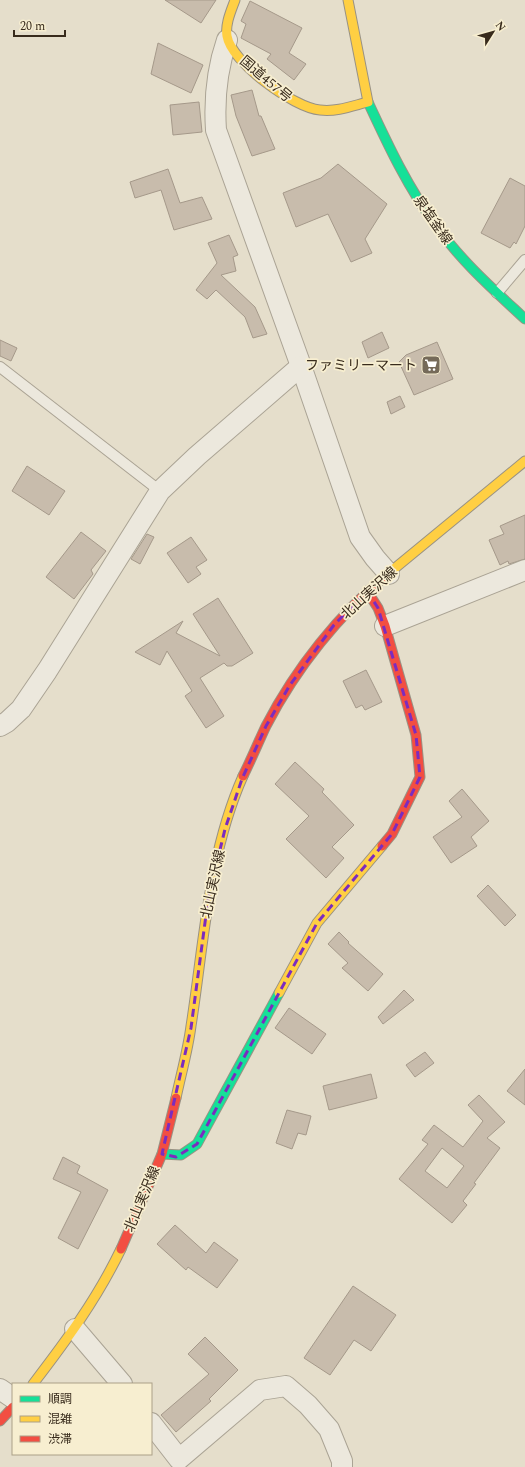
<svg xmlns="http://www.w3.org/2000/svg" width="525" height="1467" viewBox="0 0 525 1467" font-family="Spectral,'Noto Sans JP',serif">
<rect width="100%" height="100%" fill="#e5decb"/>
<g fill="#c8bcac" stroke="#a5998a" fill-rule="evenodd">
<polygon points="165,0 216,0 201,23"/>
<polygon points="250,1 302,28 289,53 306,64 294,80 267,59 271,54 241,38 246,24 241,21"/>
<polygon points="158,43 203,65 191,93 151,74"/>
<polygon points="252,90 259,116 261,116 275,149 252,156 236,116 231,95"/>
<polygon points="199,102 202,132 173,135 170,105"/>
<polygon points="338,164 387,204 365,239 372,253 351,262 328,214 296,227 283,193 321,178"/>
<polygon points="168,169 180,203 202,197 212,219 174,230 161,190 135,198 130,182"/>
<polygon points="510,178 525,186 525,226 516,244 514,242 510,248 481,233"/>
<polygon points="229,235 238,255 233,257 236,271 221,275 255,307 267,334 253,338 245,317 216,290 207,299 196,290 217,263 208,243"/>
<polygon points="382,332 389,348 368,358 362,342"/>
<polygon points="0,340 17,348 11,361 0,356"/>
<polygon points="437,342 453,379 414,395 399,362 406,355"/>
<polygon points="400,396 405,407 391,414 387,402"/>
<polygon points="27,466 65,491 49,515 12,491"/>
<polygon points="525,515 525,559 509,564 508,561 500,565 489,540 504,534 500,526"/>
<polygon points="81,532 106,551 91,570 93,574 74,599 46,577"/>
<polygon points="147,534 154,537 140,564 131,559"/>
<polygon points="191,537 207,560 196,567 201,574 188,583 167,553"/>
<polygon points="218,598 253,653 232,666 227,666 224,663 200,678 224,716 206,728 185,696 192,691 167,651 160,665 135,652 183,621 176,633 220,656 193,614"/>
<polygon points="366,670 382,702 365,710 362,705 356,708 343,681"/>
<polygon points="295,762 324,789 322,792 354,825 332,847 344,858 326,878 286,839 309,816 275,784"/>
<polygon points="462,789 489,821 471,837 477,846 451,863 433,837 462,817 449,801"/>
<polygon points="488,885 516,915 505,926 477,896"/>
<polygon points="339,932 349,942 348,943 383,974 368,991 342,968 348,963 328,944"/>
<polygon points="404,990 414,1000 383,1024 378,1017"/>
<polygon points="289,1008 326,1034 312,1054 275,1028"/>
<polygon points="425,1052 434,1063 415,1077 406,1065"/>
<polygon points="525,1069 525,1105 507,1091"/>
<polygon points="371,1074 377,1098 329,1110 323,1086"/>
<path d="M479,1095L505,1122L487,1138L500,1148L474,1183L476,1184L463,1201L467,1205L452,1223L399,1179L428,1144L422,1140L434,1125L463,1147L483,1121L468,1105ZM442,1148L464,1166L447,1188L425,1171Z"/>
<polygon points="287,1110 311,1116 306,1135 298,1133 292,1149 276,1143"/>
<polygon points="63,1157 80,1166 77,1173 108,1190 78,1249 58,1238 81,1192 53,1179"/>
<polygon points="175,1225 206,1253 214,1242 238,1260 217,1288 188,1267 186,1270 157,1244"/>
<polygon points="353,1286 396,1315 371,1351 354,1340 330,1375 304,1358"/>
<polygon points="205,1337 238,1370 209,1399 211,1401 176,1432 161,1415 209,1374 188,1354"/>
</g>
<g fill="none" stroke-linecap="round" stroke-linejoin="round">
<g stroke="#aaa394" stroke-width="12">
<g id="lane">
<polyline points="497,293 525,260"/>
<polyline points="0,367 160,491"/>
</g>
</g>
<g stroke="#aaa394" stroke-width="22">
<g id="street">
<path d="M227,40C217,69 214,100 216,130L301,366L360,537L375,558L389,574"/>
<polyline points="385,626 525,570"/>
<polyline points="0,726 7,722 21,709 47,671 160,491 197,456 301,366"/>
<polyline points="75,1329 122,1384"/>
<polyline points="0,1389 13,1398"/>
<polyline points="151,1423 179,1459 260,1390 286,1386 308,1405 329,1429 342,1461 342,1467"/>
</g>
</g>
<g stroke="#999284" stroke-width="11">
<g id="fast">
<path d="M368,102C388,145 408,188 437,227C462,262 494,290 525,319"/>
<polyline points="162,1154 181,1155 197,1144 279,993"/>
</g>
</g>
<g stroke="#999284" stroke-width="11">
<g id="slow">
<path d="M235,0C231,11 225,24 227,36C231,62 294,108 320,110C337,112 352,106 368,102L348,0"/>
<polyline points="389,573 525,461"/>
<polyline points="279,993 317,923 382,846"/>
<path d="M176,1098C181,1074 188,1050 191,1026C204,943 208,855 243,776"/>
<path d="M33,1384C66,1341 97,1299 121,1249"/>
</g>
</g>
<g stroke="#999284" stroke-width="11">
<g id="jam">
<polyline points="367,591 378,608 385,626 416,735 420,777 392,834 382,846"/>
<path d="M243,776C251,760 258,743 266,726C296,668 339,614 389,573"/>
<polyline points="121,1249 162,1154 176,1098"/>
<polyline points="0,1421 13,1407"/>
</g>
</g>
<use href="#lane" stroke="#ece8dd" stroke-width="10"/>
<use href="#street" stroke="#ece8dd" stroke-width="20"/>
<use href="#fast" stroke="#16e098" stroke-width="9"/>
<use href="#slow" stroke="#ffcf43" stroke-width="9"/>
<use href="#jam" stroke="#f24e42" stroke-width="9"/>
</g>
<path fill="none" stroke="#7b2cbf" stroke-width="3" stroke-dasharray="8 5" stroke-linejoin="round" d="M367,591L378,608L416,735L420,777L392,834L317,923L197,1144L176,1157L162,1154L191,1028L208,900L225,829L242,779L266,726L290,685L334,625Z"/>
<defs>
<g id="supermarket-square" transform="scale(1)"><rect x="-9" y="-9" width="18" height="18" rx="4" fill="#756a59" stroke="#f7eed0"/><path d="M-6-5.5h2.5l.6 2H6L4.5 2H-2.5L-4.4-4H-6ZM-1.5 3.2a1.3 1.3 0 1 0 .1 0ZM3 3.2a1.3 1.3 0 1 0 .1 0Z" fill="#fff"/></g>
</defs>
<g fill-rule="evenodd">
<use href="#supermarket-square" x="431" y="365"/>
</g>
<g text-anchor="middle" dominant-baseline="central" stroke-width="3.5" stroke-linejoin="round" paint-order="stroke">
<g font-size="14" fill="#382b1c" stroke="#f7eed0">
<text transform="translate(266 79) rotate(40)">国道457号</text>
<text transform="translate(433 220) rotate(55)">泉塩釜線</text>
<text transform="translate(369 593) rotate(-42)">北山実沢線</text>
<text transform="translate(213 884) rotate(-78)">北山実沢線</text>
<text transform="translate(142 1199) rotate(-67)">北山実沢線</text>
</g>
<g font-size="14" fill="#382b1c" stroke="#f7eed0" text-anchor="end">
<text x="417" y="365">ファミリーマート</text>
</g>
</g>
<rect x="12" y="1383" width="140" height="72" fill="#f7eed0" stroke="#aba088"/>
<rect x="20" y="1396" width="20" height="6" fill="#16e098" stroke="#aba088"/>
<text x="48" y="1403" font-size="12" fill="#382b1c">順調</text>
<rect x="20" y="1416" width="20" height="6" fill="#ffcf43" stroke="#aba088"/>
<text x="48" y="1423" font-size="12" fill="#382b1c">混雑</text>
<rect x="20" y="1436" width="20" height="6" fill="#f24e42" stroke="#aba088"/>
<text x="48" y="1443" font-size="12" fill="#382b1c">渋滞</text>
<g transform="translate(493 32) rotate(53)" stroke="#f7eed0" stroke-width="3" paint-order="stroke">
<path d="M0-3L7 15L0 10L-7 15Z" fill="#382b1c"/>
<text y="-6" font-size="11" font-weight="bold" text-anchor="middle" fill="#382b1c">N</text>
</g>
<path d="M14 30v6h51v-6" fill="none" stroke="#382b1c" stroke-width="2"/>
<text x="20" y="30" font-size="12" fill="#382b1c" stroke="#f7eed0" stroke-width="3" paint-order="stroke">20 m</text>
</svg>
